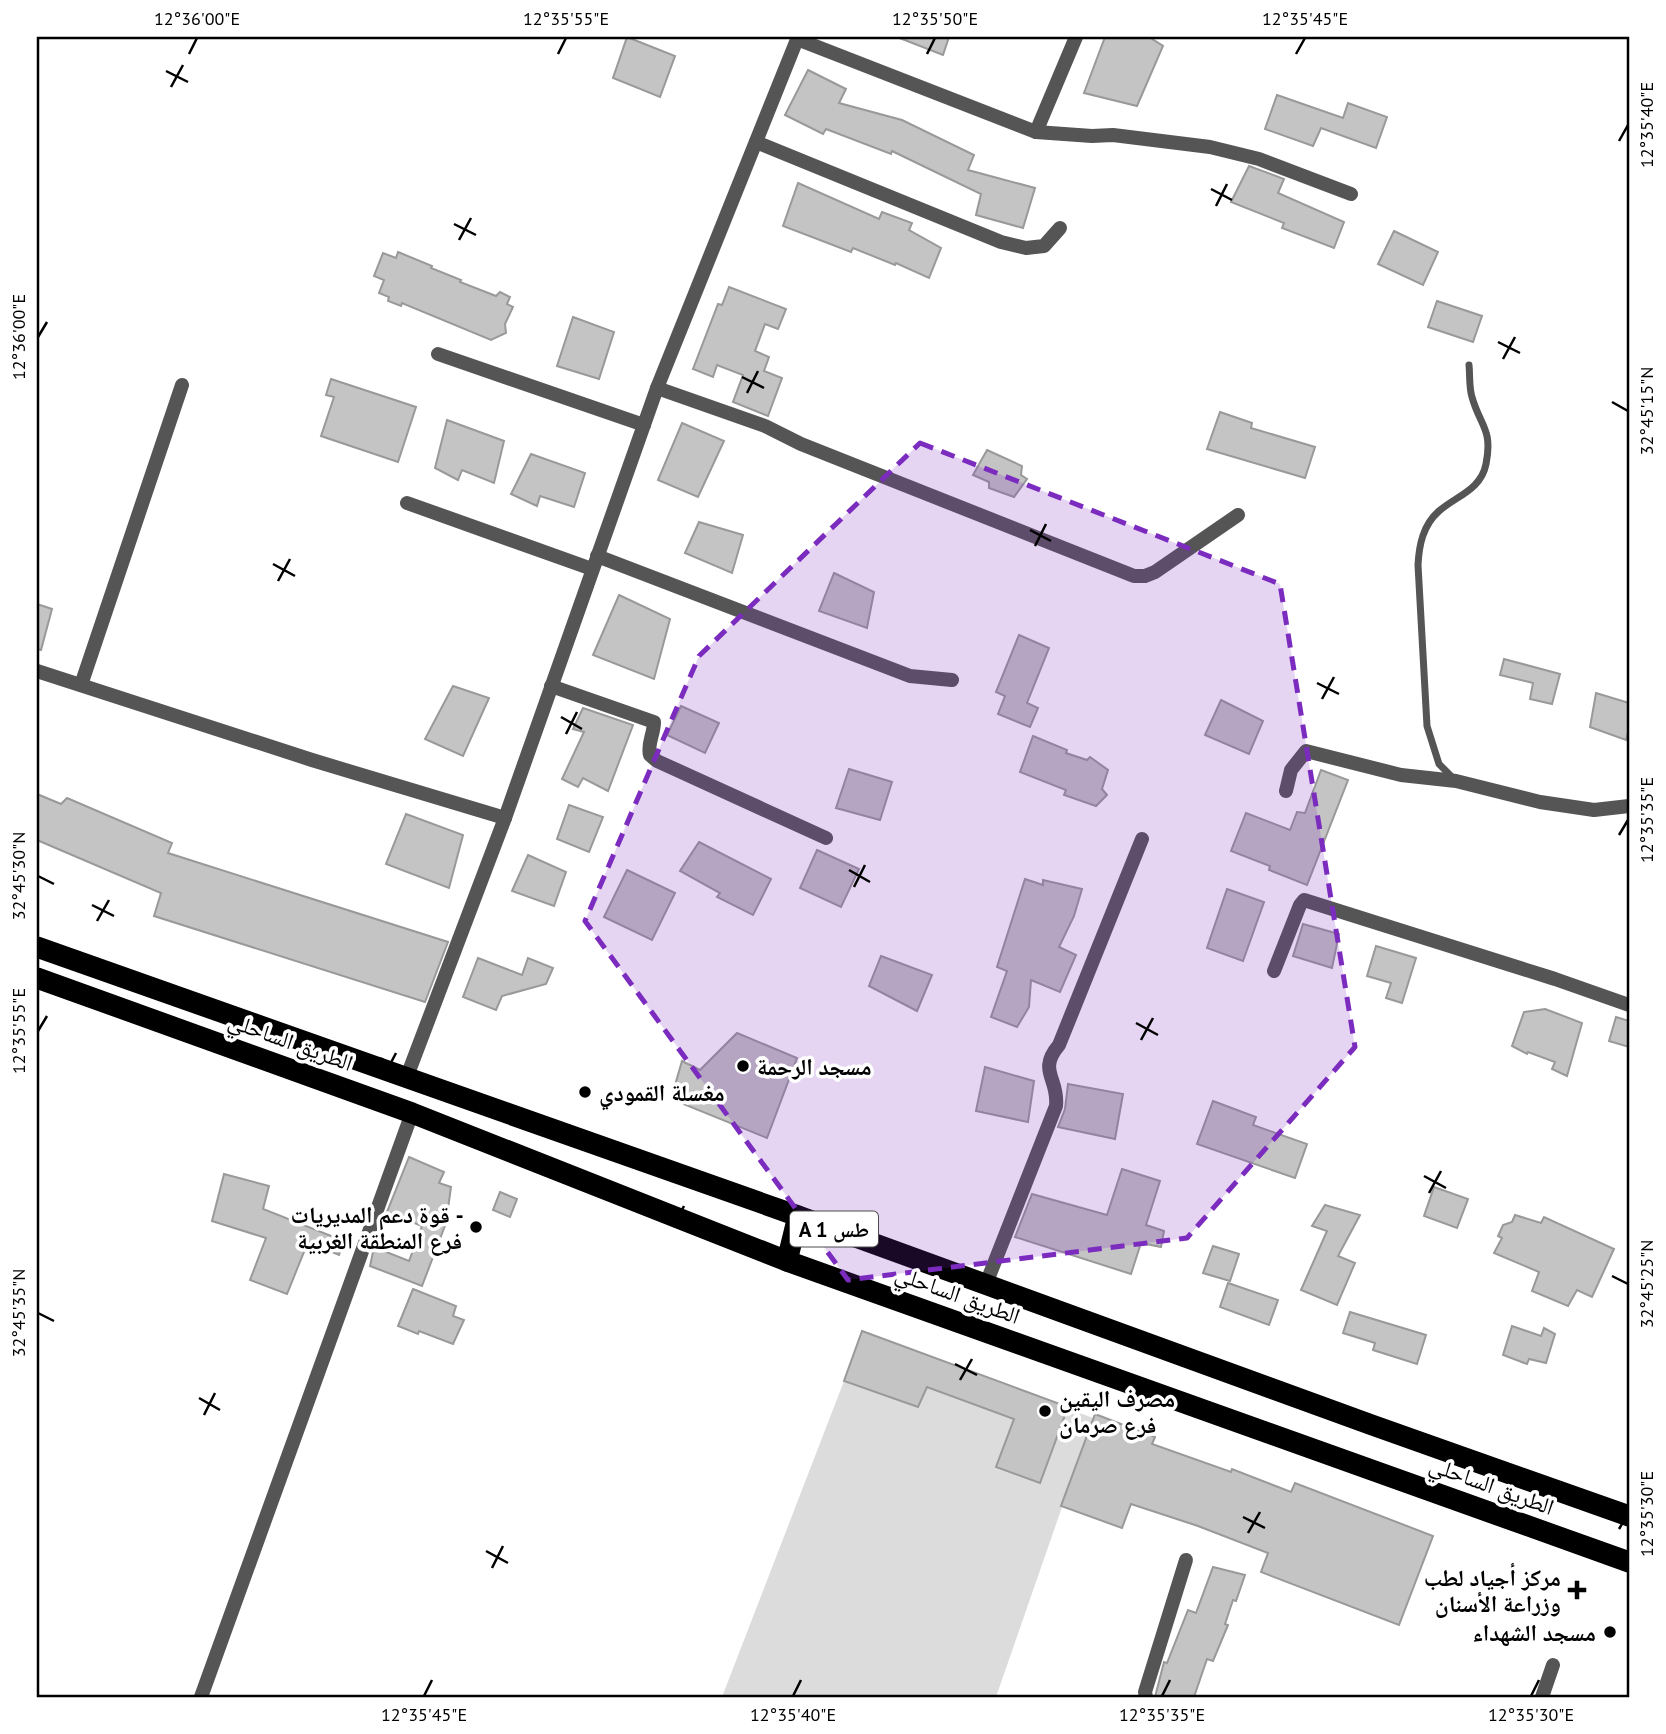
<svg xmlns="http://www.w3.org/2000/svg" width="1666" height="1734" viewBox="0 0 1666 1734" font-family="'PT Sans','Noto Naskh Arabic',sans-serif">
<rect width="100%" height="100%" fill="#fff"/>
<polygon fill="#dcdcdc" points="936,1358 1093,1418 996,1697 722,1697 844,1381 918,1407"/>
<g fill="#c4c4c4" stroke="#999" stroke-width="2">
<polygon points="627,37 675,56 660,97 613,78"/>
<polygon points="897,37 949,37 943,55"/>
<polygon points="1105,37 1149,37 1163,46 1137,106 1084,93"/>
<polygon points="808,70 846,89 839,103 902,120 974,155 968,170 1035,188 1023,228 976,215 981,194 892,151 891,154 826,129 823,134 785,115"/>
<polygon points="1277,95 1343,118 1348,103 1387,117 1376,148 1321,128 1313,146 1265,129"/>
<polygon points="1249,166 1284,179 1278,193 1344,222 1334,248 1282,228 1284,223 1231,202"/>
<polygon points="798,183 879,219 882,212 912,223 909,230 941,248 929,278 896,263 895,265 853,248 851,252 783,226"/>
<polygon points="1394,231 1438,252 1423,285 1378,264"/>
<polygon points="398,252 432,266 431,268 461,280 460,282 496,296 500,292 510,297 507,304 513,307 505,324 506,333 491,340 402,303 401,306 388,301 389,297 379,293 384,280 374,276 383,253 396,258"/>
<polygon points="729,287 786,309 778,329 765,324 755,351 769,357 764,371 782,378 768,416 733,402 743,375 717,365 713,377 693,369 718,304 722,305"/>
<polygon points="1437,301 1482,316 1473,342 1428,327"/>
<polygon points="573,317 614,332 599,379 557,366"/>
<polygon points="331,379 416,407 398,462 321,436 334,397 326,395"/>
<polygon points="1220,412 1252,423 1251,428 1315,447 1305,478 1207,449"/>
<polygon points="447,420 504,441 494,483 462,470 458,480 435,468"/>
<polygon points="682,423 724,441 698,497 658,480"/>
<polygon points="987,450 1022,466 1021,475 1027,479 1014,497 989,488 989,482 973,475"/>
<polygon points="531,454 585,473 574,507 540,496 537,506 511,494"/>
<polygon points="699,522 743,535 732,573 685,553"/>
<polygon points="834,573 874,592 867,628 819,611"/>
<polygon points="619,595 670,619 654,679 593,655"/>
<polygon points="37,604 52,609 41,650 37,649"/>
<polygon points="1019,635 1049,648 1027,703 1038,708 1030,727 998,714 1005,696 996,692"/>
<polygon points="1504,659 1560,674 1552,704 1530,699 1533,683 1500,675"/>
<polygon points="453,686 489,698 463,756 425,739"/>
<polygon points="1596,693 1629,703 1629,728 1626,740 1590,727"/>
<polygon points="1221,700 1263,721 1249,754 1205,735"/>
<polygon points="681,706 719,723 705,753 667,735"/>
<polygon points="583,708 633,725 608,791 583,778 578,787 562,779 584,732 573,729"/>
<polygon points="1033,736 1067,750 1066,753 1087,760 1090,757 1108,770 1102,789 1107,795 1096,806 1064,795 1066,790 1020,772"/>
<polygon points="849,769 892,782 880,820 836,808"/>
<polygon points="1321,770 1348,780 1307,885 1269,870 1270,866 1231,851 1246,813 1290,830 1297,812 1305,813"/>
<polygon points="37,794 61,804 67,798 172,843 168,853 448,942 425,1002 154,916 161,893 37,840"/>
<polygon points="569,805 603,817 589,852 557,839"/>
<polygon points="406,814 463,835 449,888 386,864"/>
<polygon points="699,842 771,879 753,915 717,897 720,893 680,871"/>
<polygon points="817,850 859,869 841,907 800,888"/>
<polygon points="528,855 566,872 554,906 512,891"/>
<polygon points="627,870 675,893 652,940 604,917"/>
<polygon points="1025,879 1043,885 1043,880 1082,889 1074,916 1059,947 1076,955 1060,992 1031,980 1029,1007 1017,1027 991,1017 1007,971 997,967"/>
<polygon points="1227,889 1264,902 1243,961 1207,948"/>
<polygon points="1303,924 1339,934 1332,968 1293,956"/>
<polygon points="1376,946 1416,958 1402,1003 1386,998 1391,983 1367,976"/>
<polygon points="881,956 932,975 917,1011 869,986"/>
<polygon points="478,958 522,975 528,958 553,968 546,984 502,996 496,1010 463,997"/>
<polygon points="1545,1009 1582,1023 1567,1076 1552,1069 1555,1062 1528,1052 1527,1054 1512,1046 1524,1012"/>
<polygon points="1616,1017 1629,1021 1629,1047 1609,1041"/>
<polygon points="737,1033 797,1058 767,1138 671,1099 682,1061 700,1070"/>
<polygon points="985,1067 1034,1081 1028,1122 976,1111"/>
<polygon points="1068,1084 1123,1094 1115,1139 1058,1127 1065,1109"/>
<polygon points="1213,1101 1256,1117 1253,1125 1307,1144 1295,1178 1197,1144"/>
<polygon points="409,1157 444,1172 439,1183 451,1187 446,1223 422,1286 370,1266 374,1247 409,1261 422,1226 387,1212"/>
<polygon points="1122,1169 1160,1181 1146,1225 1164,1231 1161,1247 1141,1243 1131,1274 1015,1237 1032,1194 1107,1215"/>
<polygon points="224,1174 269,1186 263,1209 344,1241 339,1255 308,1242 287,1294 250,1280 266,1238 212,1221"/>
<polygon points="1434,1187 1468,1199 1457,1228 1424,1216"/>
<polygon points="500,1192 517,1199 510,1217 493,1210"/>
<polygon points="1325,1205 1360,1215 1338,1256 1355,1263 1337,1305 1301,1290 1327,1231 1312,1226"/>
<polygon points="1515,1215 1541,1223 1544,1217 1614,1249 1592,1297 1577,1290 1568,1306 1532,1291 1539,1272 1494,1253 1502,1238 1498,1236 1503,1225 1512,1222"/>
<polygon points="1213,1246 1239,1254 1230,1281 1203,1273"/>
<polygon points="1228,1283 1278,1300 1269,1325 1220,1307"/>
<polygon points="413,1289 456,1306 453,1316 464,1320 453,1344 419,1331 418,1334 398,1326"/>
<polygon points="1350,1312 1426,1335 1417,1364 1373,1350 1375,1343 1343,1333"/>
<polygon points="1512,1326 1541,1336 1544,1328 1555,1334 1546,1363 1529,1359 1527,1364 1503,1355"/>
<polygon points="862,1331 1068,1407 1040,1483 996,1467 1014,1419 927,1387 918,1407 844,1381"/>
<polygon points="1095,1414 1155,1437 1152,1444 1231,1472 1232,1469 1291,1492 1295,1483 1433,1536 1399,1625 1261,1572 1268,1553 1198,1526 1131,1504 1122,1528 1061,1506"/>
<polygon points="1213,1567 1245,1575 1236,1601 1233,1600 1225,1624 1228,1625 1213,1661 1207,1659 1194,1697 1155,1697 1164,1662 1167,1663 1188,1610 1196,1613"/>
</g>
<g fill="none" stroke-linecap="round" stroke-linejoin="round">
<path stroke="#555" stroke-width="7" d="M1453,778L1439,764L1427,726L1418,565C1419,545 1423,525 1439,511C1456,496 1481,490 1486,464C1493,429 1480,426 1472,397C1469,388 1470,375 1469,365"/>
<g stroke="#555" stroke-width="14">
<polyline points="797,39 1036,132 1092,136 1113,135 1210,147 1259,159 1351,194"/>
<polyline points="1036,132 1076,37"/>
<polyline points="756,142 1001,242 1026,248 1044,246 1060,228"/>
<polyline points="438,354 644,425"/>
<polyline points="657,388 765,426 801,444 1134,576 1145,576 1155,572 1238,515"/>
<polyline points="407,503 592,569"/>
<polyline points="597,556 910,676 952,680"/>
<polyline points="37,671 312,760 505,818"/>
<polyline points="81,685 182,385"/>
<path d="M551,686L654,722C654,734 647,744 650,755L657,761L826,838"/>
<polyline points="1286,791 1291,770 1306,751 1401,775 1456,781 1540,802 1594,810 1629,806"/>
<polyline points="1274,971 1300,905 1304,900 1555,979 1629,1005"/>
<polyline points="406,1079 505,818 657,388 798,37"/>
<path d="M986,1284L1056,1106C1059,1078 1037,1071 1059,1045L1142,839"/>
<polyline points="201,1697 412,1113"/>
<polyline points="1146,1697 1145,1692 1186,1560"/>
<polyline points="1542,1697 1553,1665"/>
</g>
<g stroke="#000" stroke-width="21">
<polyline points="37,947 798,1216 1372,1425 1629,1516"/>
<polyline points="37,978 412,1113 787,1261 1629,1562"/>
<polyline points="787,1261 798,1216"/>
</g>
</g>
<path fill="#7b2cbf" fill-opacity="0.2" stroke="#7b2cbf" stroke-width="5" stroke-dasharray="14 9" stroke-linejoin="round" d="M920,443L1280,584L1355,1047L1187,1238L848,1280L585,921L699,656Z"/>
<path fill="none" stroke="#000" stroke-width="2.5" d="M189,54L197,38M558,54L566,38M927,54L935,38M1296,54L1305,38M166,71L188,82M171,87L183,65M1619,141L1628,125M1211,189L1232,200M1216,206L1227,184M454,224L476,235M459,240L471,218M38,337L47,322M1498,342L1520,353M1503,359L1515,337M742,377L764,388M747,393L758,371M1612,402L1628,411M1030,530L1051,541M1035,546L1046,524M273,564L295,576M278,581L290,559M1317,683L1339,694M1322,699L1334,677M561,717L582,729M566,734L577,712M1619,835L1628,820M849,870L870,882M38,876L54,884M854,887L865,865M92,905L114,916M97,921L109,900M1136,1023L1158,1035M38,1031L47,1016M1141,1040L1153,1018M380,1058L401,1069M385,1074L396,1053M1424,1176L1446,1188M1429,1193L1441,1171M668,1211L689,1222M673,1227L684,1206M1612,1276L1628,1284M38,1313L54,1321M955,1364L977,1375M960,1380L972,1359M199,1398L220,1410M204,1415L215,1393M1243,1517L1265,1528M1619,1529L1628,1514M1248,1533L1260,1512M486,1551L508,1563M492,1568L503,1546M424,1696L432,1680M793,1696L801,1680M1162,1696L1170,1680M1531,1696L1539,1680"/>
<g fill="#000" stroke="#fff" stroke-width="2.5">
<circle cx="743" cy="1066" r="7"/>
<circle cx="585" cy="1092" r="7"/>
<circle cx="476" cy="1227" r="7"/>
<circle cx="1045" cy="1411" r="7"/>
<path d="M1573.5 1579.5h7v7h7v7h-7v7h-7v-7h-7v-7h7z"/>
<circle cx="1610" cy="1632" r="7"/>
</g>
<g text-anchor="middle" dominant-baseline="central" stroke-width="7" stroke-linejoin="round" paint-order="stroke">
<rect fill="#fff" stroke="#4c4c4c" stroke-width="2" x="790" y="1211.5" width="88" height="35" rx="5"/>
<g font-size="21" font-weight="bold" fill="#000">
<text x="834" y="1229">A 1 طس</text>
</g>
<g font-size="23" fill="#000" stroke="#fff">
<text transform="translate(291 1041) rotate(20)">الطريق الساحلي</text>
<text transform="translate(958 1294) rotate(20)">الطريق الساحلي</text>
<text transform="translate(1492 1485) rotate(20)">الطريق الساحلي</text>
</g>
<g font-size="23" font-weight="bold" fill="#000" stroke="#fff" text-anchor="start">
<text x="757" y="1066">مسجد الرحمة</text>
<text x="599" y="1092">مغسلة القمودي</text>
<text x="462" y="1214" text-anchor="end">قوة دعم المديريات -<tspan x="462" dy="26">فرع المنطقة الغربية</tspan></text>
<text x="1059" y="1398">مصرف اليقين<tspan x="1059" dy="26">فرع صرمان</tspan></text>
<text x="1561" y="1577" text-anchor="end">مركز أجياد لطب<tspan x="1561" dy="26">وزراعة الأسنان</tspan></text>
<text x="1596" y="1632" text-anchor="end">مسجد الشهداء</text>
</g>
</g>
<rect width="1666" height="1734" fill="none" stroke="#ffffff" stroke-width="77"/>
<rect x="38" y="38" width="1590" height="1658" fill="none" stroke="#000" stroke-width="2.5"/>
<g font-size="18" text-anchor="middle" fill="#000">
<text x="197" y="25">12°36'00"E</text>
<text x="566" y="25">12°35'55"E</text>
<text x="935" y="25">12°35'50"E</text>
<text x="1305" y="25">12°35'45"E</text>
<text transform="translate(1647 125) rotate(-90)" y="6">12°35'40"E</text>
<text transform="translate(19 337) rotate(-90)" y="6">12°36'00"E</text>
<text transform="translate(1647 411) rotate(-90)" y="6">32°45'15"N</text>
<text transform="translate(1647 820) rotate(-90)" y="6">12°35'35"E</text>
<text transform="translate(19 876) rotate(-90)" y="6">32°45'30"N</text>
<text transform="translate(19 1031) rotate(-90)" y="6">12°35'55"E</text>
<text transform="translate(1647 1284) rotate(-90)" y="6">32°45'25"N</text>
<text transform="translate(19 1313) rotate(-90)" y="6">32°45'35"N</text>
<text transform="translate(1647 1514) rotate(-90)" y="6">12°35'30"E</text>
<text x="424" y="1721">12°35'45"E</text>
<text x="793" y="1721">12°35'40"E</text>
<text x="1162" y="1721">12°35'35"E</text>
<text x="1531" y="1721">12°35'30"E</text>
</g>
</svg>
